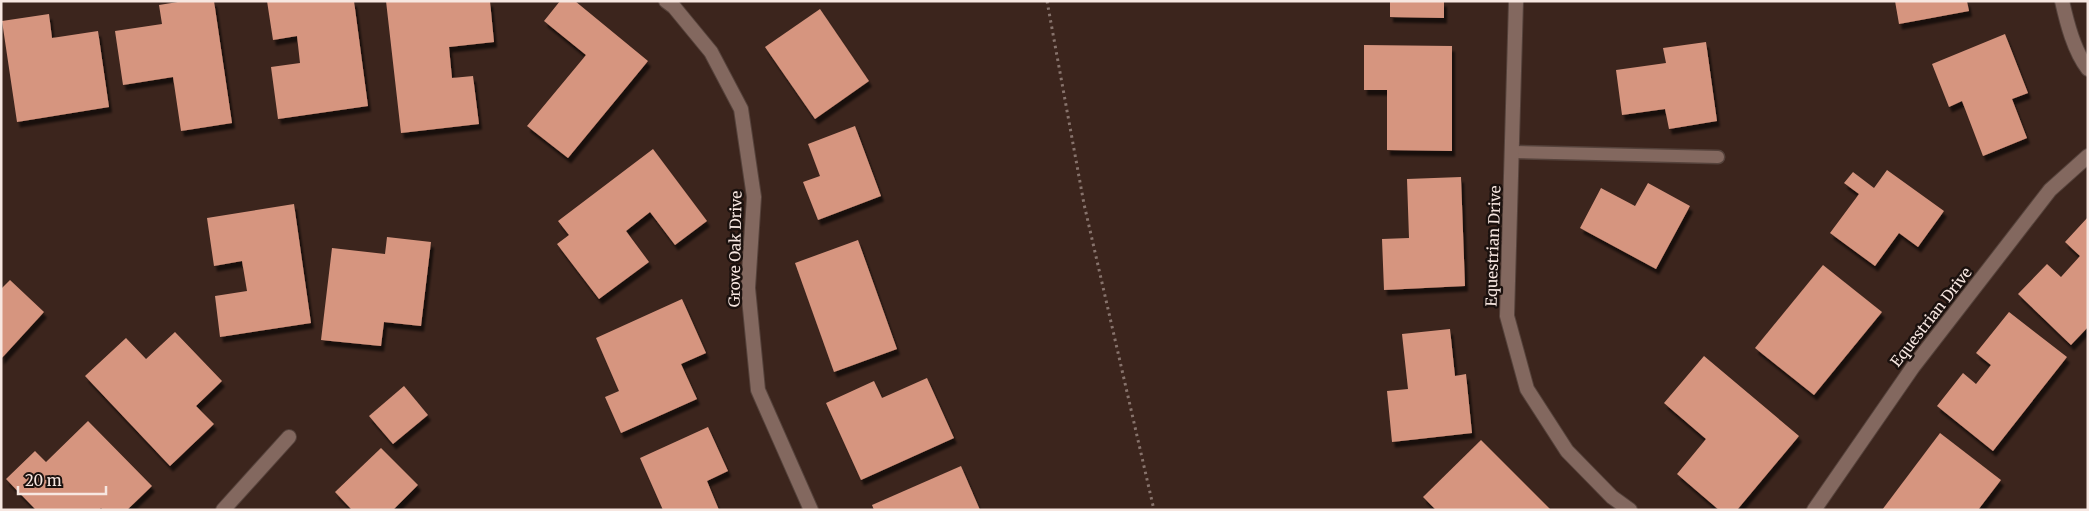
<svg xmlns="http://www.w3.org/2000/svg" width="2089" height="511" viewBox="0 0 2089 511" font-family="Merriweather,serif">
<defs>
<filter id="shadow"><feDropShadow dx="3" dy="5.5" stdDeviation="1" flood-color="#0009"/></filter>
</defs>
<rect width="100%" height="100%" fill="#3c251d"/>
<g fill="#d6957f" filter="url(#shadow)">
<polygon points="184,1 214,1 232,123 181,131 173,77 123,85 115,31 162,24 159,5"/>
<polygon points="267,1 354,1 368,106 278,119 271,67 300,63 297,36 273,40"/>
<polygon points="386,1 490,1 494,42 449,47 452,78 473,76 479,124 401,133"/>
<polygon points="560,1 575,1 648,61 568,158 527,126 586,55 544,21"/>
<polygon points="1390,1 1444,1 1444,18 1390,17"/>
<polygon points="1895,1 1967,1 1969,11 1899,24"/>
<polygon points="820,9 869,81 815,119 765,47"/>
<polygon points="49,14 52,38 98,31 109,107 17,122 2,21"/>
<polygon points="2005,34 2028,93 2012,99 2027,138 1983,156 1962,101 1949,107 1932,64"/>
<polygon points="1706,42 1717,121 1669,129 1665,109 1622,115 1616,70 1666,63 1663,48"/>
<polygon points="1364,45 1452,46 1452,151 1387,150 1387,90 1364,90"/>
<polygon points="855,126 881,196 818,220 803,182 820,176 808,144"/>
<polygon points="653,149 707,221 675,245 650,212 626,231 649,262 599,299 557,244 569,235 558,221"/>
<polygon points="1887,170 1944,211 1918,247 1899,233 1875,266 1830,233 1859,194 1844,183 1853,172 1874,188"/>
<polygon points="1461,177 1465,286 1384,290 1382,239 1409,238 1407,179"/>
<polygon points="1648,183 1690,206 1656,269 1580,228 1601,188 1635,206"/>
<polygon points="294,204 311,323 220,337 215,296 247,291 242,261 214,266 207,218"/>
<polygon points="2088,217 2088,327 2071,345 2018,294 2047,264 2061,277 2080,256 2065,242"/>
<polygon points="387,237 431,242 421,326 384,322 381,346 321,340 332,248 385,254"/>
<polygon points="858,240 897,349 834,372 795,263"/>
<polygon points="1823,265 1882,312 1814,395 1755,348"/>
<polygon points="10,280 44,312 1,359 1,289"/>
<polygon points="682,299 706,353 681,364 697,399 621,433 605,397 619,391 596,338"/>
<polygon points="2009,312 2067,357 1993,451 1937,406 1963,373 1976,384 1991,365 1976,353"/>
<polygon points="1450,329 1455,376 1466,374 1472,433 1392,442 1387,391 1408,389 1402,334"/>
<polygon points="175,332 222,381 196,406 214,424 170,466 85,376 126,338 146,359"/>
<polygon points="1704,356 1799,436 1737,510 1719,510 1677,474 1706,439 1664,403"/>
<polygon points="927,378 954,438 861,480 826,403 874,381 882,398"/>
<polygon points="404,386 428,415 393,444 369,416"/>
<polygon points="88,421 152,486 127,510 103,510 101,508 99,510 36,510 6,479 35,451 46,462"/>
<polygon points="708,427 728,471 707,481 719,510 663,510 640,458"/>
<polygon points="1940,433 2001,480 1978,510 1882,510"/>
<polygon points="1481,440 1551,510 1436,510 1423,497"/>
<polygon points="381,448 418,485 393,510 352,510 335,492"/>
<polygon points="961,466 980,510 874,510 872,505"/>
</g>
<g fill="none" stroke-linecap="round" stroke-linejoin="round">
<g stroke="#55423b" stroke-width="15">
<polyline id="service" points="1513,152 1718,157"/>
</g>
<g stroke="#55423b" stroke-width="16">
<g id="minor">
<polyline points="666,1 674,7 711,52 741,109 754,197 748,288 758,390 811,510"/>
<polyline points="1516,1 1507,316 1527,389 1567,451 1612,497 1630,510"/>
<path d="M2062,1C2067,23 2074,51 2088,69"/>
<polyline points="223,510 289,437"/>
<polyline points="1814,510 1913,367 2050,190 2088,156"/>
</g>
</g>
<polyline stroke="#87736c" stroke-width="3" stroke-dasharray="2.5 4" stroke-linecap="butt" points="1047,1 1084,204 1154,510"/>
<use href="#service" stroke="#83685f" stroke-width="12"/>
<use href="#minor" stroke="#83685f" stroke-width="14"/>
</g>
<g text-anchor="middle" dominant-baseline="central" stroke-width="5" stroke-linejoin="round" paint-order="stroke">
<g font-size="15" fill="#f7e7e1" stroke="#1b110e">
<text transform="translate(1493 246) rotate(-88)">Equestrian Drive</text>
<text transform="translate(735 249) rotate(-89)">Grove Oak Drive</text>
<text transform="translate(1931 317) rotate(-52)">Equestrian Drive</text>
</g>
</g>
<rect width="2089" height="511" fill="none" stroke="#f7e7e1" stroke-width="5"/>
<path d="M18 486v8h88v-8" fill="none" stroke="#f7e7e1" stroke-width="2.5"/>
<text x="25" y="486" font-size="15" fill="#f7e7e1" stroke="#1b110e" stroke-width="4" paint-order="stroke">20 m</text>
</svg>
